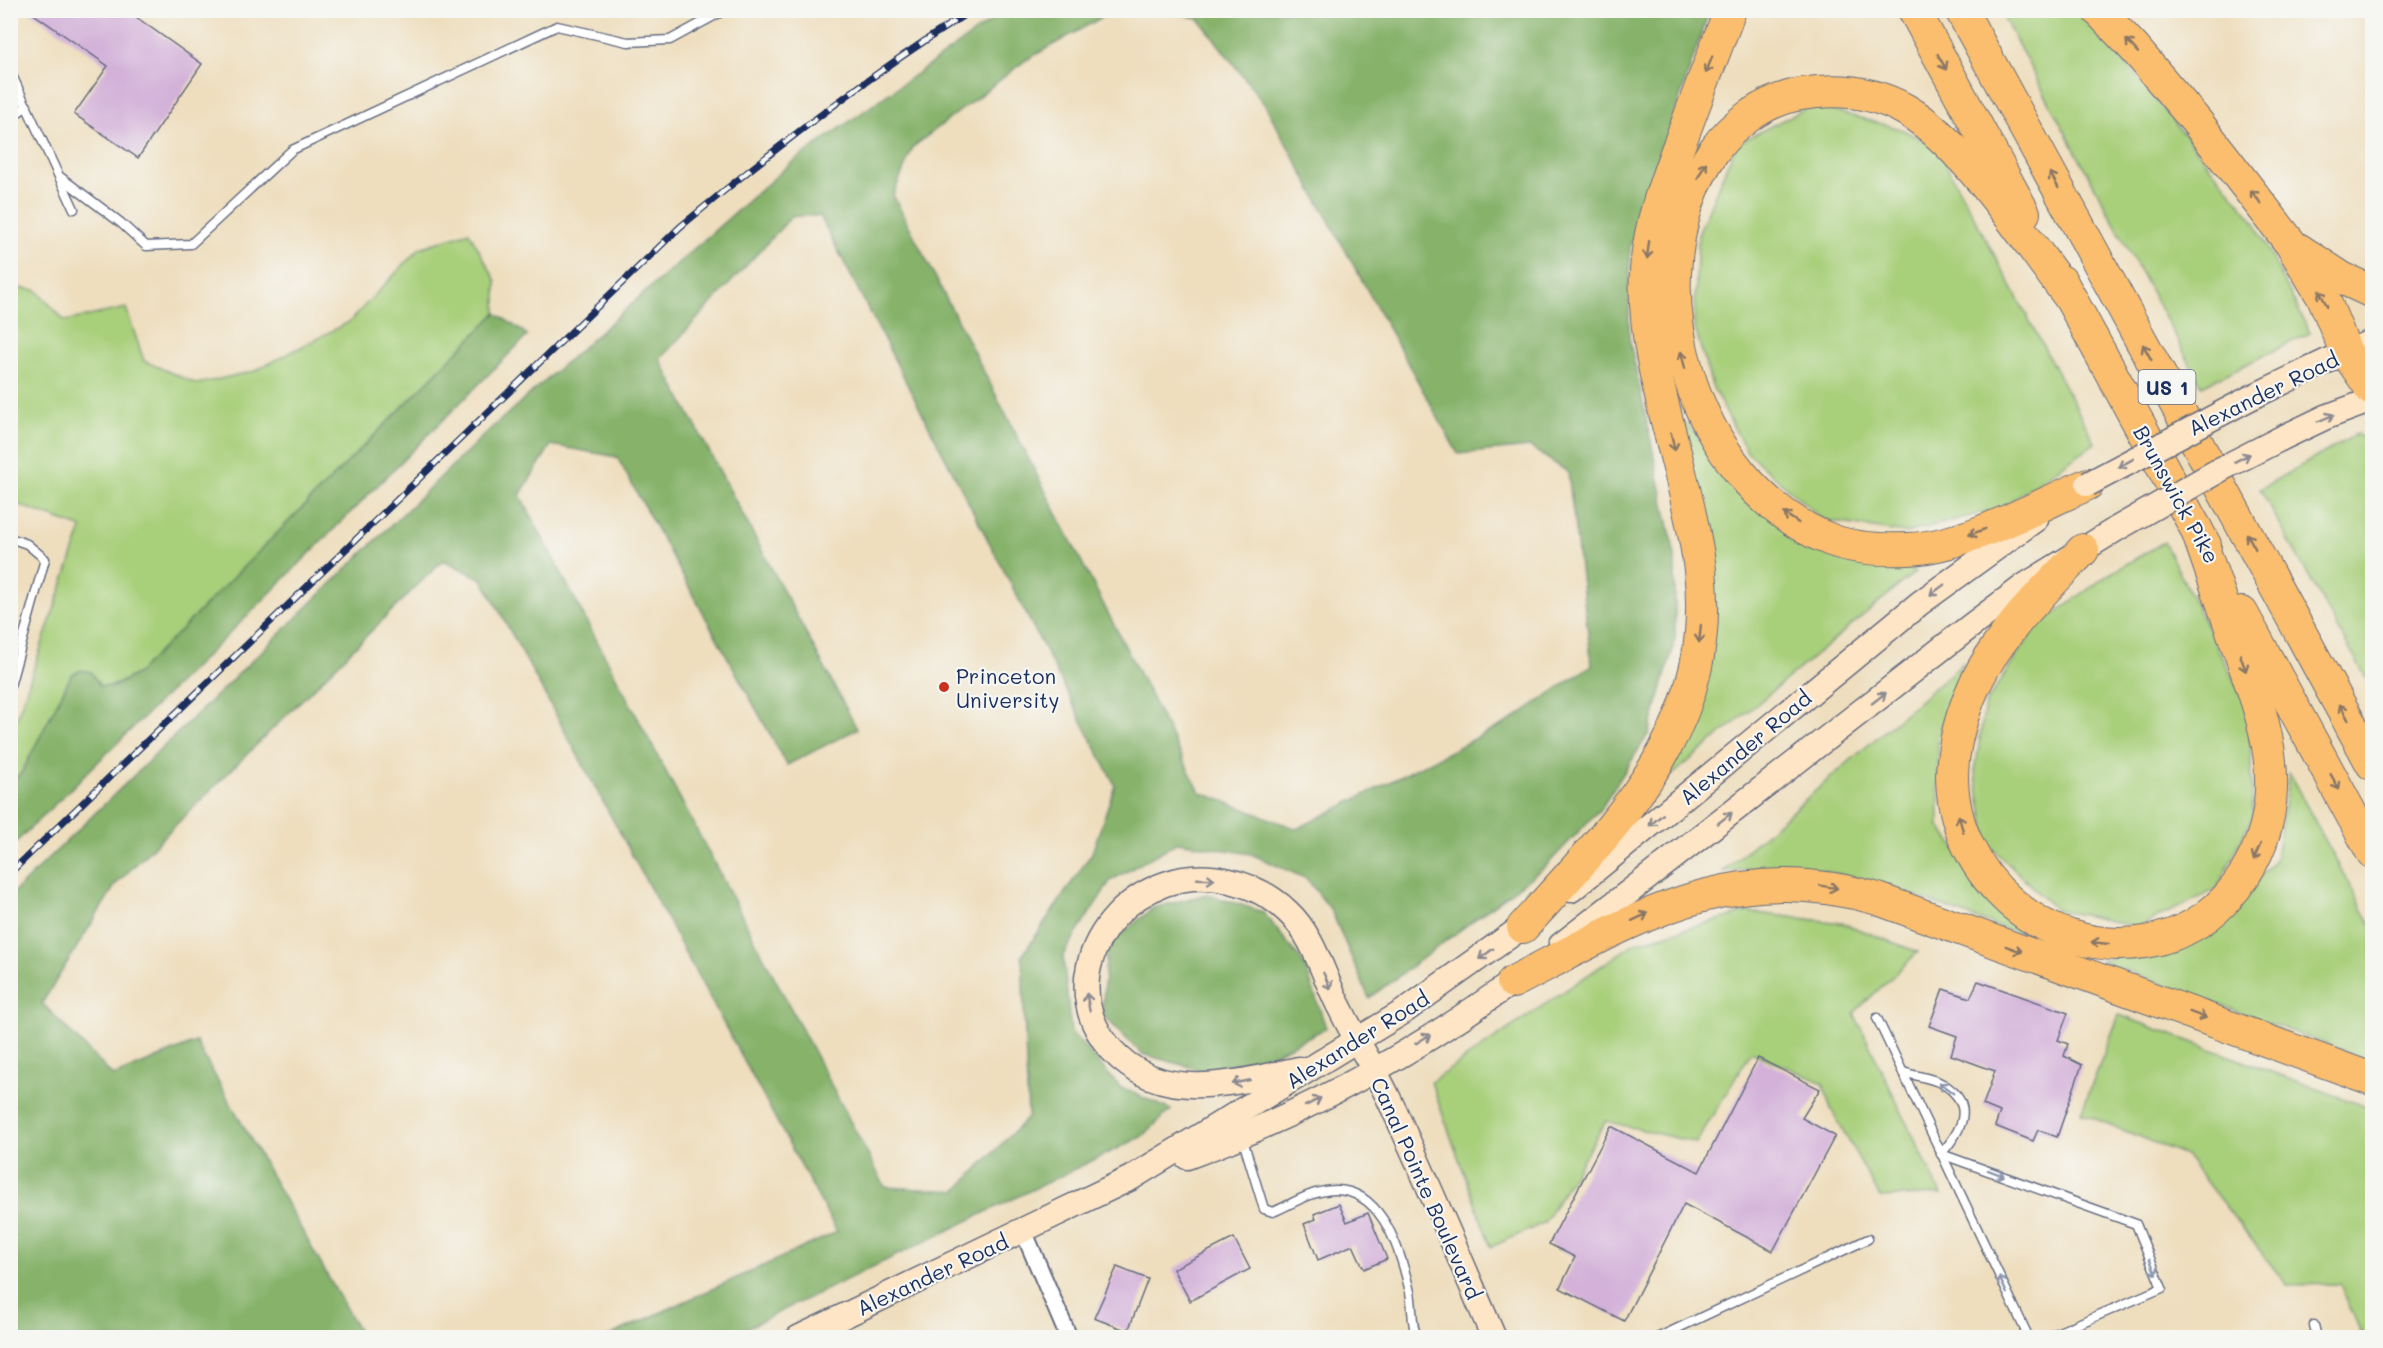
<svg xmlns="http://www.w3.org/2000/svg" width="2383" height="1348" viewBox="0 0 2383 1348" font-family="Mali,sans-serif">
<rect width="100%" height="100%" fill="#f6f6f2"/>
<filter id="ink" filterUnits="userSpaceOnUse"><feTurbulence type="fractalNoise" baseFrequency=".0167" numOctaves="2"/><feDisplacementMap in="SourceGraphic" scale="12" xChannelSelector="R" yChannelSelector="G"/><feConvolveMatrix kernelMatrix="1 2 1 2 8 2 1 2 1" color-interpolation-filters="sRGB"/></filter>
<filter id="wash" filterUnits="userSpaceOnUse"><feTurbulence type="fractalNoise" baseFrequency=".008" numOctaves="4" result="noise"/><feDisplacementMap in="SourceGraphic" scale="24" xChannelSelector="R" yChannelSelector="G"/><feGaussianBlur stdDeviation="1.35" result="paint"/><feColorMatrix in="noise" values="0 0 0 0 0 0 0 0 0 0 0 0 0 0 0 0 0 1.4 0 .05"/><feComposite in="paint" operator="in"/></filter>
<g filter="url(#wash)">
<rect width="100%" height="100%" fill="#eedebe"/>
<g fill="#a8cf7a" stroke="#627f6c" stroke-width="1.5">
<polygon points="2000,11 2079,11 2092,22 2253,219 2310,333 2202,386"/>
<polygon points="1812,105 1901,129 1936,146 2095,443 2001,508 1905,533 1823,520 1747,452 1712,386 1694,325 1698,235 1736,144"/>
<path d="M469,232L496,281V313L138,673C104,692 107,689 72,674L22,772L11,783V735L82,528L11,502V287L36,290L65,321L126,308L144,361L197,384L255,371L349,322L420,248Z"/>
<polygon points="1683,421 1807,543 1916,571 1665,781 1716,610"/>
<polygon points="2357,434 2372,445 2372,689 2260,489"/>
<polygon points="2164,542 2249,710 2253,815 2217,889 2138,927 2055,909 1988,844 1975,772 1985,704 2035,628 2108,575"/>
<polygon points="1963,663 1938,738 1939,826 2021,935 1876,882 1799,866 1723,871"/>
<polygon points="2289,773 2372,927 2372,1061 2101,961 2217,928 2276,858"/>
<polygon points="1747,912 1842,923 1918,952 1854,1013 1941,1194 1880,1197 1830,1107 1823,1083 1751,1052 1696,1143 1606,1121 1544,1223 1491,1247 1431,1082 1635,943"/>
<polygon points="2119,1015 2372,1109 2372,1337 2363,1337 2340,1284 2287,1285 2185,1155 2081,1113"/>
</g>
<g fill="#86b26a" stroke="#507064" stroke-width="1.5" fill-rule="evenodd">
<path d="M1005,11H1113L1026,60L913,147L893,195L1200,792L1297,829L1510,721L1592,665L1568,472L1530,447L1458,454L1265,105L1199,19L1171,11H1709L1630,247L1629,337L1675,556V641L1649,733L1602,807L1546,866L1369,998L1331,910L1307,879L1251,854L1178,842L1110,881L1063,955L1071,1032L1120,1087L1171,1110L1141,1137L728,1337H607L837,1232L482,579L443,560L116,884L42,1003L113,1076L196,1042L362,1337L11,1338V895L487,432L791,163ZM792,216H820L1115,785L1092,853L1022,956L1028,1117L956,1191L885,1187L520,495L551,445L617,457L787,765L857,729L660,359Z"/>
<polygon points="496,313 528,335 242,621 11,847 11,783 22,772 72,674 82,670 91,672 100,686 113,687 138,673"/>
<polygon points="1207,894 1263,912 1305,965 1326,1028 1262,1060 1201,1070 1142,1054 1102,1014 1107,946 1153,908"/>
</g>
<g id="blocks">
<g fill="#d3b1d9">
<polygon points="28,10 126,10 202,64 138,158 74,114 108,66"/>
<polygon points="1978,981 2068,1013 2058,1040 2068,1044 2064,1056 2082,1065 2057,1137 2038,1130 2033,1141 1995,1126 2000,1112 1983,1105 1995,1071 1951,1055 1957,1036 1929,1026 1943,989 1970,998"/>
<polygon points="1758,1058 1820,1089 1802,1118 1835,1136 1773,1251 1684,1204 1624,1321 1560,1288 1575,1257 1549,1244 1611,1126 1699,1172"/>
<polygon points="1339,1204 1347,1222 1368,1213 1387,1259 1364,1269 1353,1245 1318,1260 1304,1224 1316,1219 1314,1214"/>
<polygon points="1234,1238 1250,1269 1190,1301 1173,1269"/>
<polygon points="1117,1267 1148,1279 1128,1331 1094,1318"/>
</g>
</g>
</g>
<g filter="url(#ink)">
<use href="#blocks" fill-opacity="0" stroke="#656c80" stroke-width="1.5"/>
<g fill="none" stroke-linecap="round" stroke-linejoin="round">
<g stroke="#656c80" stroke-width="11">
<g id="lane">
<polyline points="10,71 74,209"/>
<polyline points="10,118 27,106"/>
<polyline points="59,176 121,223 146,246 191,244 292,150 557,26 628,42 670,40 725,10"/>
<polyline points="10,538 27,544 45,559 10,686"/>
<polyline points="1877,1018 2029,1338"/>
<path d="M1903,1072C1915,1076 1932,1078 1943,1084C1977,1105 1961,1131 1941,1154"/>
<path d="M1242,1137L1264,1209L1273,1212C1288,1206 1304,1195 1320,1192C1379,1177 1400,1248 1410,1292C1413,1307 1411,1324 1417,1338"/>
<polyline points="1941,1154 2136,1224 2162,1288 2045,1338"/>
<polyline points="2314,1325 2317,1338"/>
<polyline points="1657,1338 1868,1239"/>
</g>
</g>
<g stroke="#656c80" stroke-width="20">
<polyline id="street" points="1023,1230 1069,1338"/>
</g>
<g stroke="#656c80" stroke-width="27">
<g id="secondary">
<polyline points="2252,397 2346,352 2372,342"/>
<polyline points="2280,439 2326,417 2372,400"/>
<polyline points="1571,890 1920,603 2036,519"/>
<polyline points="1561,945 1972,625 2024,586 2118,528"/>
<path d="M1299,1069C1230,1084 1151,1107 1103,1039C1088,1018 1083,991 1089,966C1098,928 1128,897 1165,884C1206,869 1257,882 1288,912C1315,937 1324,979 1341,1010C1355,1039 1373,1066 1387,1095C1425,1175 1459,1257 1494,1338"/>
<path d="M1187,1157C1307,1113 1423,1048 1526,972"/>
<polyline points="798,1338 1131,1178 1403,1012 1536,917"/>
</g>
</g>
<g stroke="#656c80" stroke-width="34">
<g id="highway">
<polyline points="1914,10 2024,213"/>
<polyline points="1961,10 2372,764"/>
<polyline points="2098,10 2135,49 2196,121 2291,244 2324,299 2346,352 2372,390"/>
<polyline points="2298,249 2342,278 2372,292"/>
<polyline points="2061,281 2205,545"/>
<path d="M2071,299C2028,243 1965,144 1906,110C1873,91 1837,88 1801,94C1766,100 1733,123 1713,152C1629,276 1690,485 1831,540C1855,549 1883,550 1908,549C1965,547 2035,507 2088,484"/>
<path d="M2083,550C2044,591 2000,632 1975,684C1962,713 1953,744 1952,775C1952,876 2045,958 2145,942C2182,936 2213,917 2236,887C2258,858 2270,825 2271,789C2273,739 2253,689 2236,642C2223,604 2209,566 2196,528"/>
<polyline points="2242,613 2372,852"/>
<path d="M1523,927C1619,820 1718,728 1700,570C1696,537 1688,504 1680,472C1664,407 1642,339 1646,271C1649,222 1667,177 1684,132C1699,91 1715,51 1730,10"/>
<path d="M1513,982C1639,917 1731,857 1878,899L2372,1079"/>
</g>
</g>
<use href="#lane" stroke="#fff" stroke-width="8"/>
<use href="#street" stroke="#fff" stroke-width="16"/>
<use href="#secondary" stroke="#fde5c5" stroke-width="24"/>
<use href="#highway" stroke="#fabe6e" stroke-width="32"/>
<g stroke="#1b2f5e" stroke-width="7">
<path id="rail" d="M10,873L680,227C774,149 869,75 972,10"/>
</g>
<use href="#rail" stroke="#f6f6f2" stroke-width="4.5" stroke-dasharray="14" stroke-linecap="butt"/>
<g stroke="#656c80" stroke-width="27" stroke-linecap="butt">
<g id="secondary-bridge">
<polyline points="2088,484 2252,397"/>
<polyline points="2118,528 2223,468 2280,439"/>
</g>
</g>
<use href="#secondary-bridge" stroke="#fde5c5" stroke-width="24"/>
</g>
<defs><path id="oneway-shaft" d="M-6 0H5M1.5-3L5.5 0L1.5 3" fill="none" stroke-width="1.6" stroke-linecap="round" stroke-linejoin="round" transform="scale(1.5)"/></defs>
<g stroke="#8a7666">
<use href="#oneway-shaft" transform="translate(2132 46) rotate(-132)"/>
<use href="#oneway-shaft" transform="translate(1942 62) rotate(61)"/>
<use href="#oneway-shaft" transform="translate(1709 65) rotate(111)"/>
<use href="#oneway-shaft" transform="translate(1702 170) rotate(-62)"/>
<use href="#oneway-shaft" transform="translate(2054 180) rotate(-119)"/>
<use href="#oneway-shaft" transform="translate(2256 197) rotate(-127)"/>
<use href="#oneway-shaft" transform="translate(1648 250) rotate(97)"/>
<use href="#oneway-shaft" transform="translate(2323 298) rotate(-118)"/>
<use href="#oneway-shaft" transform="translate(2147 352) rotate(-119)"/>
<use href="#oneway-shaft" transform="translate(1683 360) rotate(-104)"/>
<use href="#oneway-shaft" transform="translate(1673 442) rotate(77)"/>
<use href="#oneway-shaft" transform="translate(1791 518) rotate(-146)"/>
<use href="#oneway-shaft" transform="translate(1977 532) rotate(159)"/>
<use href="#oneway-shaft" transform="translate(2251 541) rotate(-119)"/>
<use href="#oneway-shaft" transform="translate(1700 634) rotate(96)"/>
<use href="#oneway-shaft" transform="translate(2243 663) rotate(71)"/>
<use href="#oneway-shaft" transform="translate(2344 712) rotate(-119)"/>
<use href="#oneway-shaft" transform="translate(2335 782) rotate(61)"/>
<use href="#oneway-shaft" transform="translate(1961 824) rotate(-106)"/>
<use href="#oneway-shaft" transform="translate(2257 852) rotate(114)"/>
<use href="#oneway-shaft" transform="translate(1829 887) rotate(9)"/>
<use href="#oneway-shaft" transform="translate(1640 917) rotate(-25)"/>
<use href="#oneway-shaft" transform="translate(2100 943) rotate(-174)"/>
<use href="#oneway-shaft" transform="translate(2014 949) rotate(20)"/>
<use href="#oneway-shaft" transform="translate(2198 1015) rotate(20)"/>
</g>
<g stroke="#8c8a92">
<use href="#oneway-shaft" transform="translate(2326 418) rotate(-23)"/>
<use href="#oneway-shaft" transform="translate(2242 458) rotate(-27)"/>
<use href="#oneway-shaft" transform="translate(2126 463) rotate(151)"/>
<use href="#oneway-shaft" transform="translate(1937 590) rotate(143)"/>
<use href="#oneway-shaft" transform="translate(1879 698) rotate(-38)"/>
<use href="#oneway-shaft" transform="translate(1725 818) rotate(-38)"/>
<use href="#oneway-shaft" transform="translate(1656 820) rotate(140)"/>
<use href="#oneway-shaft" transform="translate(1206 879) rotate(2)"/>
<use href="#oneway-shaft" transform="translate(1486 954) rotate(144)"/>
<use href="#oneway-shaft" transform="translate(1327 981) rotate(66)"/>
<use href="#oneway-shaft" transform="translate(1088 1002) rotate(-100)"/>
<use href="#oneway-shaft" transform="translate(1423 1039) rotate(-32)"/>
<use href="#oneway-shaft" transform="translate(1241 1082) rotate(168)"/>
<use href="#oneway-shaft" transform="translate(1313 1102) rotate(-27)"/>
</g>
<g stroke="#8d97ae">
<use href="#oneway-shaft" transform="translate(1946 1088) rotate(-144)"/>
<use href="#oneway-shaft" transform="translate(1996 1173) rotate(20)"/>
<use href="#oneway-shaft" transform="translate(2153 1267) rotate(68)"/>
<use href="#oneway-shaft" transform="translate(2003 1285) rotate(-115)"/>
</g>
</g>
<circle fill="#c8321e" stroke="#f6f6f2" stroke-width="2" cx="944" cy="687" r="6"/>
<g text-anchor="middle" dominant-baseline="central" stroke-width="4.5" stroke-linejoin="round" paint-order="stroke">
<rect fill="#f6f6f2" stroke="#5d6b8a" stroke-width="1.5" x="2138.5" y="370" width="57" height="34" rx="4.5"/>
<g font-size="20" font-weight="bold" fill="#1b2f5e">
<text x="2167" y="387">US 1</text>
</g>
<g font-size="21" fill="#1b2f5e" stroke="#f6f6f2">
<text transform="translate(2263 393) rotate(-26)">Alexander Road</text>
<text transform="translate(2177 494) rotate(61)">Brunswick Pike</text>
<text transform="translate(1745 747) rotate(-40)">Alexander Road</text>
<text transform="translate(1357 1039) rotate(-32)">Alexander Road</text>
<text transform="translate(1427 1188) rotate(66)">Canal Pointe Boulevard</text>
<text transform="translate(932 1274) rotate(-25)">Alexander Road</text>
</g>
<g font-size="21" fill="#1b2f5e" stroke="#f6f6f2" text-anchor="start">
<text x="956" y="675">Princeton<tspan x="956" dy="24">University</tspan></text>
</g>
</g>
<rect width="2383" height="1348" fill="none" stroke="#f6f6f2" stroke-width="36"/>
</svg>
